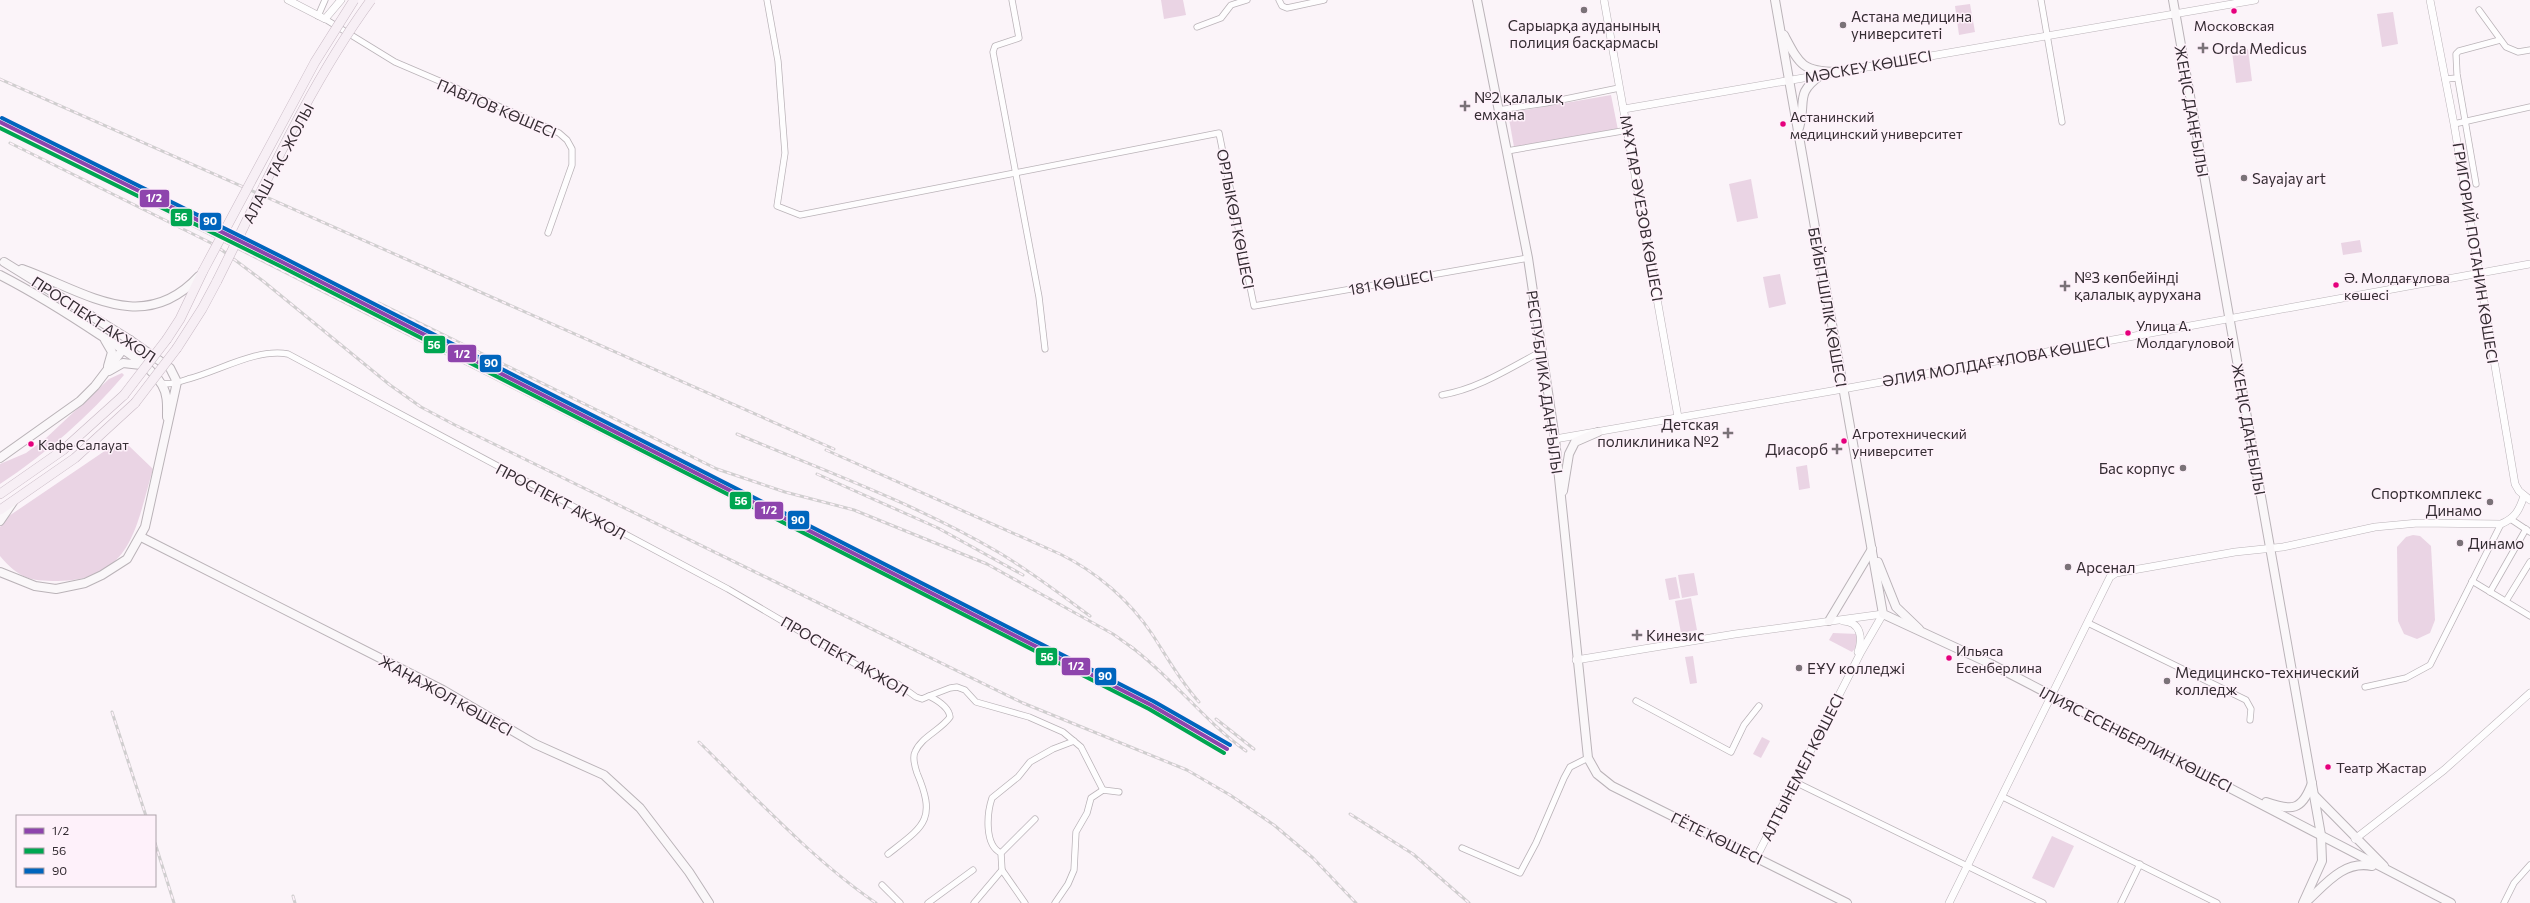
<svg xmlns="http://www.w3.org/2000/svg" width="2530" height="903" viewBox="0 0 2530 903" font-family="Commissioner,sans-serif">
<rect width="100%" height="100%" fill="#fbf4f9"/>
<g fill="#ead4e4">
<polygon points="1161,0 1183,0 1186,15 1164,19"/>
<polygon points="1970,4 1975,32 1959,35 1955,6"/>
<polygon points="2393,12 2398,44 2382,47 2377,14"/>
<polygon points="2248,49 2252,81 2236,83 2232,52"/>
<polygon points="1611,95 1618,130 1514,147 1508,113"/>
<polygon points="1751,179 1758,218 1737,222 1729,184"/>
<polygon points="2360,240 2362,252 2343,255 2341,243"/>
<polygon points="1780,274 1786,304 1769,308 1763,277"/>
<path d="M122,373L124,375C88,417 47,453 0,484V464L26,453L45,439L109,379Z"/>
<path d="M115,444L120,450L128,445L153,469C136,526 132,580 58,581C29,581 19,578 0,556V527L6,518Z"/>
<polygon points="1807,465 1810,488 1799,490 1796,467"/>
<polygon points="2413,535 2420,536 2431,546 2435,620 2430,633 2417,639 2404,634 2398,621 2397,547 2406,537"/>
<polygon points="1694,573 1698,595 1682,598 1678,575"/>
<polygon points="1676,577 1680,598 1669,600 1665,579"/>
<polygon points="1691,598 1697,630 1681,633 1675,601"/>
<polygon points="1833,633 1858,634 1860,643 1852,652 1829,640"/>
<polygon points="1693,656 1697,683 1690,684 1685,657"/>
<polygon points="1762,737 1770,741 1761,758 1753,754"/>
<polygon points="2052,836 2074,846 2054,888 2032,878"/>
</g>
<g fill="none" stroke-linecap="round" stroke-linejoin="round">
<g stroke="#bab3b8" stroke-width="7">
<g id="minor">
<polyline points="767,0 778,61 785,153 777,206 800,215 1219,133 1254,306 1528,258"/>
<polyline points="1012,0 1019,38 995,46 993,52 1039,297 1045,349"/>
<polyline points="1279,0 1282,6 1287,8 1324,0"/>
<polyline points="2041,0 2062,122"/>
<polyline points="2479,10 2506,47 2518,52 2530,50"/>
<polyline points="318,16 325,0"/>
<polyline points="325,19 395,62 533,121 559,133 567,140 572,149 572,165 548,233"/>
<polyline points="1197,27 1221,18 1231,5 1247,0"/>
<polyline points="2445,79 2457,78"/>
<polyline points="1498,110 1546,103 1619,88"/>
<polyline points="2454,124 2530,107"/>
<polyline points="1507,151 1628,130"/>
<polyline points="2476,184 2457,74 2456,54 2459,51 2500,40"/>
<path d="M161,383C171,385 179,382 188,379C219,371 257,348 288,354L728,589L864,669L898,684L916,697L922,699L929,696C937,700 949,707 950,717C941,730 921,737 915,752C912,758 915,767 917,773C937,820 924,826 888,854"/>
<path d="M1442,395C1478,389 1510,368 1542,351"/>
<polyline points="2512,520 2530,532"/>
<polyline points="2472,581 2530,616"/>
<polyline points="2490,592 2526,529"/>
<polyline points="2506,601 2530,562"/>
<polyline points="2088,623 2246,700 2251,709 2250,720"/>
<polyline points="2365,687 2406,678 2430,665 2501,524"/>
<polyline points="929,696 950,688 957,687 965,690 976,702 1029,717 1063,732 1081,747 1103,790"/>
<polyline points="1636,701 1731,752 1744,725 1759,706"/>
<polyline points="1795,782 2043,903"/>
<polyline points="2003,797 2217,903"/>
<polyline points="1462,848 1520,873 1536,843 1564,778 1570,767 1588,758"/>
<path d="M1001,853C984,845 987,813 992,798L1018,777L1030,762L1053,749L1074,741"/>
<polyline points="882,885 900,903"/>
<polyline points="928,903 973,870"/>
<polyline points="974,903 1002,870"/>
<polyline points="1025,903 1002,870 1001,853 1035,819"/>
<polyline points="1055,903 1068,884 1074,870 1076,832 1087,813 1091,798 1103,790 1119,792"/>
<polyline points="2121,903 2140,864"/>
<polyline points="2504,903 2514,883 2530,865"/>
</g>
</g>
<g stroke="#bab3b8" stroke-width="8">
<g id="tertiary">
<polyline points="288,0 325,19 341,0"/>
<polyline points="1604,0 1678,417"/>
<polyline points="2430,0 2454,124 2515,484 2519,491 2530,500"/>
<polyline points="1624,109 2255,0"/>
<polyline points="1555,439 1843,389 2530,264"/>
<path d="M1843,621C1861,622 1863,638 1858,652"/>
<polyline points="1576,660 1735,634 1883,614"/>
<polyline points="2355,839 2444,770 2530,693"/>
<polyline points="1756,858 1861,652 1883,614"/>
<path d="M1949,903L2110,577L2116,573L2235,552L2283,547L2375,527L2418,523L2501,524C2515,518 2519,511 2524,496"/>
</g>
</g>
<g stroke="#bab3b8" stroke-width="10">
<g id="secondary">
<polyline points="1477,0 1528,258 1555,439 1588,758 1597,774 1612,786 1847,903"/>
<polyline points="1775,0 1883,614 1991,664 2451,903"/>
<polyline points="2173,0 2321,835 2322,861 2303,903"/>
<path d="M1784,35C1800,65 1802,71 1836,72"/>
<path d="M1798,131C1808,102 1793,95 1821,75"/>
<path d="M22,269C84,291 143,337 199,276"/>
<path d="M0,275C35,293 67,313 100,335C120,348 149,363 162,385C168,395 167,406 167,417"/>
<polyline points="105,340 112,352 108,366"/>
<polyline points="109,371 123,363 141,365"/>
<polyline points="0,458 80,401 95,386 130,340"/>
<polyline points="1563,491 1569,454 1575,442 1598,432"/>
<polyline points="0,521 13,502"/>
<polyline points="141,537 443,690 535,744 604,775 640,808 689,872 709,903"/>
<polyline points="1878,562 1896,607 1919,629"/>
<polyline points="0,572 35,586 56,589 85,583 102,575 127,559 145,527 177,382 170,368 130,340 4,262"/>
<polyline points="1829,621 1872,549"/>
<polyline points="2315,796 2384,866"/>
<path d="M2266,802C2292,811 2302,811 2312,783"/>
<path d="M2305,903C2325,885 2343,860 2372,866"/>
</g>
</g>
<g stroke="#c8b9c4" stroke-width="10">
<g id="primary">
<polyline points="167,339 180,319 203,271"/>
<polyline points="177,348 202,309 217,281"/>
<polyline points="0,494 63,450 124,395"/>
<polyline points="0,510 75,458 135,403"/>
</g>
</g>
<use href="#minor" stroke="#fefdfe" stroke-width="5.5"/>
<use href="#tertiary" stroke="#fefdfe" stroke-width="7"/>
<use href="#secondary" stroke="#faf7f9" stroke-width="8"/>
<use href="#primary" stroke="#f7eff5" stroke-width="9"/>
<g stroke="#d0cecf" stroke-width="3">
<g id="rail">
<polyline points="0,79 834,449"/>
<polyline points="0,128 1227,749"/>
<polyline points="10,143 215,245 263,281 390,385 421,407 455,425 1023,703 1187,770 1230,795 1274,825 1313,858 1356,903"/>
<polyline points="379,303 717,469 785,492 854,510 987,564 1113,634 1134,649"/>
<path d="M737,434C825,471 916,504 998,552C1030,571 1060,594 1090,616"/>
<path d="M826,450L1060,554C1097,572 1130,601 1152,634C1167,657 1180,681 1199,702"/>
<polyline points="817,474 938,528 1023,575"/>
<path d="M1130,646C1172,677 1203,720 1246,751"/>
<polyline points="112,712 146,816"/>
<polyline points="1216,719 1254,749"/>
<path d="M699,742C754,796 813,860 876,903"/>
<polyline points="1350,814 1413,854 1469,903"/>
<polyline points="155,843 174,903"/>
<polyline points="293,896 295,903"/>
</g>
</g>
<use href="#rail" stroke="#fef1fa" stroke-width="1.5" stroke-dasharray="4.5" stroke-linecap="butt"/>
<g stroke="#c8b9c4" stroke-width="10" stroke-linecap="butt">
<g id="primary-bridge">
<polyline points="203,271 315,62 354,0"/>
<path d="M217,281C264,187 309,85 371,0"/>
<polyline points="124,395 167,339"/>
<polyline points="135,403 177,348"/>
</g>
</g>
<use href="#primary-bridge" stroke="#f7eff5" stroke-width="9"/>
<g stroke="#fef1fa" stroke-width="7">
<polyline id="rail-1" points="0,122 282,262 1151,705 1227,749"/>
</g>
<g stroke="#fef1fa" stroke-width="7">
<polyline id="rail-2" points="0,128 280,266 1149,709 1224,753"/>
</g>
<g stroke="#fef1fa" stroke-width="7">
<polyline id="rail-3" points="2,118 284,258 1153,701 1230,745"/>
</g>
<use href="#rail-1" stroke="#8e44ad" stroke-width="4"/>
<use href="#rail-2" stroke="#00a651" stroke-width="4"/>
<use href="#rail-3" stroke="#0065bd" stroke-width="4"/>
</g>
<g fill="#7a7278" stroke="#fef1fa" stroke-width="1.5">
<circle cx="1584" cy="10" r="4"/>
<circle cx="1843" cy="25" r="4"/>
<path d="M2201 42h4v4h4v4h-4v4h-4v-4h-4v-4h4z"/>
<path d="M1463 100h4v4h4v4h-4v4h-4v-4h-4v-4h4z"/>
<circle cx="2244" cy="178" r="4"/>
<path d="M2063 280h4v4h4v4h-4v4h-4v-4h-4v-4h4z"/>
<path d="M1726 427h4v4h4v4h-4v4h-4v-4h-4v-4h4z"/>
<path d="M1835 443h4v4h4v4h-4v4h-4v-4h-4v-4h4z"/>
<circle cx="2183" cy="468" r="4"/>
<circle cx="2490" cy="502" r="4"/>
<circle cx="2460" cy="543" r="4"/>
<circle cx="2068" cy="567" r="4"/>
<path d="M1635 629h4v4h4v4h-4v4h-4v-4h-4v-4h4z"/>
<circle cx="1799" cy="668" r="4"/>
<circle cx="2167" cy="681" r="4"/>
</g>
<g fill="#e5007d" stroke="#fef1fa" stroke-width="1.5">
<circle cx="2234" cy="11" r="3.5"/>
<circle cx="1783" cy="124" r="3.5"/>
<circle cx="2336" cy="285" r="3.5"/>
<circle cx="2128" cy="333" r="3.5"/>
<circle cx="1844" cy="441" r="3.5"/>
<circle cx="31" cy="444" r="3.5"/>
<circle cx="1949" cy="658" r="3.5"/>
<circle cx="2328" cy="767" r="3.5"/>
</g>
<g text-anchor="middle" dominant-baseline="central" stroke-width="3" stroke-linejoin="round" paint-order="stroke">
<g font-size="14" fill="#342c32" stroke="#fef1fa" text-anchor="start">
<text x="2234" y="25" text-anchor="middle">Московская</text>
<text x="1790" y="116">Астанинский<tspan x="1790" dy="17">медицинский университет</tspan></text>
<text x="2344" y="277">Ә. Молдағұлова<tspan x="2344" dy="17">көшесі</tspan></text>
<text x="2136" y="325">Улица А.<tspan x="2136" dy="17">Молдагуловой</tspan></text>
<text x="1852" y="433">Агротехнический<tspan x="1852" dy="17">университет</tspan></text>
<text x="38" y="444">Кафе Салауат</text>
<text x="1956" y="650">Ильяса<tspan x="1956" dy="17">Есенберлина</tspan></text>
<text x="2336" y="767">Театр Жастар</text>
</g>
<g font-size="15" fill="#342c32" stroke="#fef1fa" text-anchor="start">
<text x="1851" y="16">Астана медицина<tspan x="1851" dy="17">университеті</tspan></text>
<text x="1584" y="25" text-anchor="middle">Сарыарқа ауданының<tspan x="1584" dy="17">полиция басқармасы</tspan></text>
<text x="2212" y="48">Orda Medicus</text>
<text x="1474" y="97">№2 қалалық<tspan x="1474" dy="17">емхана</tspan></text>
<text x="2252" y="178">Sayajay аrt</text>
<text x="2074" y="277">№3 көпбейінді<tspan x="2074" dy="17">қалалық аурухана</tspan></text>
<text x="1719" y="424" text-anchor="end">Детская<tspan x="1719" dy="17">поликлиника №2</tspan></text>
<text x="1828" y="449" text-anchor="end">Диасорб</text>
<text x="2175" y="468" text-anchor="end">Бас корпус</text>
<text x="2482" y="493" text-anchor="end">Спорткомплекс<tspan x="2482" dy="17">Динамо</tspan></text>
<text x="2468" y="543">Динамо</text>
<text x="2076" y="567">Арсенал</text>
<text x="1646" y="635">Кинезис</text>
<text x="1807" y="668">ЕҰУ колледжі</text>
<text x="2175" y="672">Медицинско-технический<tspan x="2175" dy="17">колледж</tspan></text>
</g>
<g font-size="15" fill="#342c32" stroke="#fef1fa">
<text transform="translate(1868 66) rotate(-10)">МӘСКЕУ КӨШЕСІ</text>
<text transform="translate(497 108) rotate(23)">ПАВЛОВ КӨШЕСІ</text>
<text transform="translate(2192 111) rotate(80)">ЖЕҢІС ДАҢҒЫЛЫ</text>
<text transform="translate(278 163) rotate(-62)">АЛАШ ТАС ЖОЛЫ</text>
<text transform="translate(1642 208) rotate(80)">МҰХТАР ӘУЕЗОВ КӨШЕСІ</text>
<text transform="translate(1236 219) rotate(79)">ОРЛЫКӨЛ КӨШЕСІ</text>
<text transform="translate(2476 253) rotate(81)">ГРИГОРИЙ ПОТАНИН КӨШЕСІ</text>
<text transform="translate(1391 282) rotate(-10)">181 КӨШЕСІ</text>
<text transform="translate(1828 307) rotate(80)">БЕЙБІТШІЛІК КӨШЕСІ</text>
<text transform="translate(94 319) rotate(33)">ПРОСПЕКТ АКЖОЛ</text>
<text transform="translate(1996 361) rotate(-10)">ӘЛИЯ МОЛДАҒҰЛОВА КӨШЕСІ</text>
<text transform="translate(1545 382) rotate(82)">РЕСПУБЛИКА ДАҢҒЫЛЫ</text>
<text transform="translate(2249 429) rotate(80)">ЖЕҢІС ДАҢҒЫЛЫ</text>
<text transform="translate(561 501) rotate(28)">ПРОСПЕКТ АКЖОЛ</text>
<text transform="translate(845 656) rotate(30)">ПРОСПЕКТ АКЖОЛ</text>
<text transform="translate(446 695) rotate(29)">ЖАҢАЖОЛ КӨШЕСІ</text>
<text transform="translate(2136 739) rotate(27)">ІЛИЯС ЕСЕНБЕРЛИН КӨШЕСІ</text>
<text transform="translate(1802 767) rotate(-63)">АЛТЫНЕМЕЛ КӨШЕСІ</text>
<text transform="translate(1717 838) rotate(26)">ГЁТЕ КӨШЕСІ</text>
</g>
</g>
<g stroke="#fef1fa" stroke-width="1.5">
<rect x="139" y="189" width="31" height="19" rx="4" fill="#8e44ad"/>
<rect x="170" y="208" width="23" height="19" rx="4" fill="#00a651"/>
<rect x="199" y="212" width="23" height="19" rx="4" fill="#0065bd"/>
<rect x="423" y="335" width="23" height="19" rx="4" fill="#00a651"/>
<rect x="447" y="344" width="30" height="19" rx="4" fill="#8e44ad"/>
<rect x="479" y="354" width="23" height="19" rx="4" fill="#0065bd"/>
<rect x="729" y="491" width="23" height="19" rx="4" fill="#00a651"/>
<rect x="754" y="501" width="30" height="19" rx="4" fill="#8e44ad"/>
<rect x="787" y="510" width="23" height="20" rx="4" fill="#0065bd"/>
<rect x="1035" y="647" width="23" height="19" rx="4" fill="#00a651"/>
<rect x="1061" y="657" width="30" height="19" rx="4" fill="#8e44ad"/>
<rect x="1094" y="667" width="23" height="19" rx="4" fill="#0065bd"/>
</g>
<g font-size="11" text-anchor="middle" font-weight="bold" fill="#fff">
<text x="154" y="202">1/2</text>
<text x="181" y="221">56</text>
<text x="210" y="225">90</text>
<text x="434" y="349">56</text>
<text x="462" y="358">1/2</text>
<text x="491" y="367">90</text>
<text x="741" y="505">56</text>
<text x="769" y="514">1/2</text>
<text x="798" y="524">90</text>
<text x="1047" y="661">56</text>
<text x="1076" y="670">1/2</text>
<text x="1105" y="680">90</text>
</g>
<rect x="16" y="815" width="140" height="72" fill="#fef1fa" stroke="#ada2aa"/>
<rect x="24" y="828" width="20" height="6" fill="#8e44ad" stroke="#ada2aa"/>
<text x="52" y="835" font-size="12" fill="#342c32">1/2</text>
<rect x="24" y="848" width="20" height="6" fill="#00a651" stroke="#ada2aa"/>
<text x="52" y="855" font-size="12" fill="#342c32">56</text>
<rect x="24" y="868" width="20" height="6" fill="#0065bd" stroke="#ada2aa"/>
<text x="52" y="875" font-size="12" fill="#342c32">90</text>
</svg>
